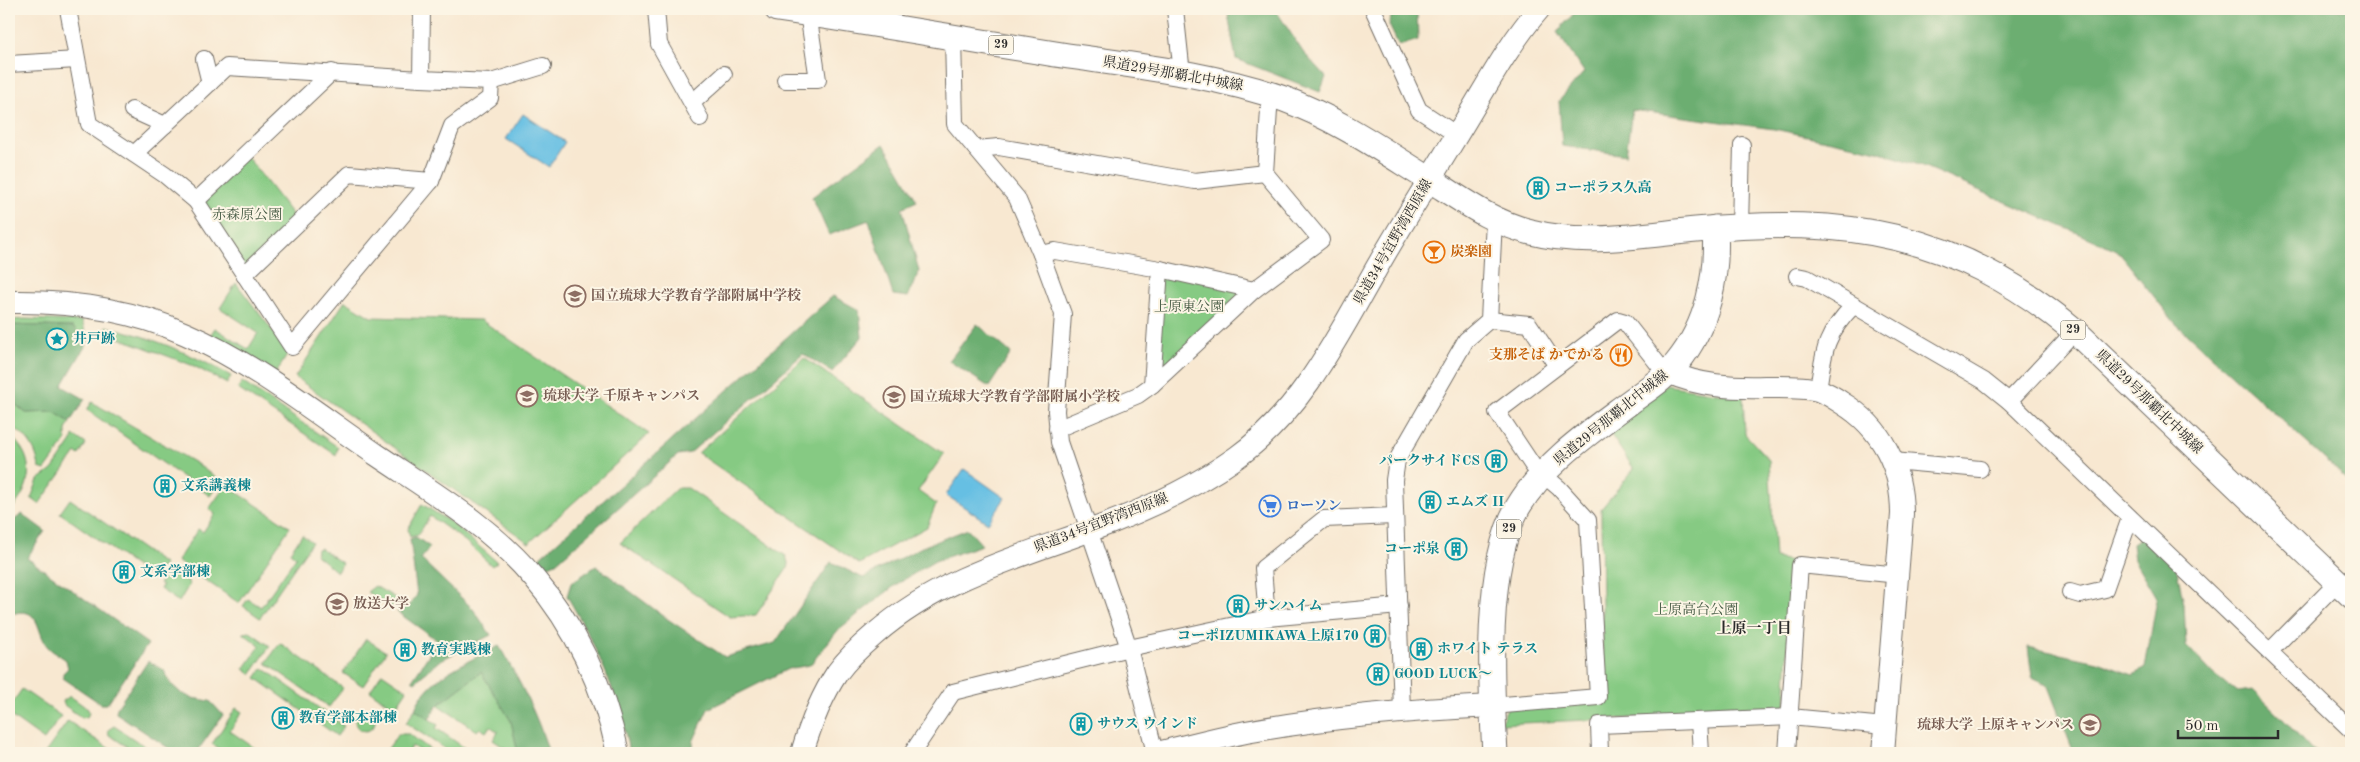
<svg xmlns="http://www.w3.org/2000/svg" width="2360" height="762" viewBox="0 0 2360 762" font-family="'Old Standard TT','Noto Serif JP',serif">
<rect width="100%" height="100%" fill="#fcf5e5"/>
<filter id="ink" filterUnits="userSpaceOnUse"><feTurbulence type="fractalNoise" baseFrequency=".02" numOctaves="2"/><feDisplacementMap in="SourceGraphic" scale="10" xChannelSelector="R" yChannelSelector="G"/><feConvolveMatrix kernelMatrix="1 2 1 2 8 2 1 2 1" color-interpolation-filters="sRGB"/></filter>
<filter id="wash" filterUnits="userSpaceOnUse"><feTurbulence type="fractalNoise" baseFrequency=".0096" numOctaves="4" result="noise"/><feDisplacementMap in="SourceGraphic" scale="20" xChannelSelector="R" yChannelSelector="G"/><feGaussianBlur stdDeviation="1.12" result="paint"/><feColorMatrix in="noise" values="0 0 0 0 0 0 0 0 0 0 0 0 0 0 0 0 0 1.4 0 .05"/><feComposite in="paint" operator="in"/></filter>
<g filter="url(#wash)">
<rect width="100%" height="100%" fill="#f8e8d1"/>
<g fill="#86ca83" stroke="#587a57">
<polygon points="245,154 298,222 244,275 196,201"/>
<polygon points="1160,269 1254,290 1152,385"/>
<polygon points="236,283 289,352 275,375 209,337 215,328 248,349 258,333 220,308"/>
<polygon points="345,301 371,317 481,320 649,434 529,543 295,377"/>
<polygon points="25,319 82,321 88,341 86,345 73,327 9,325 9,320"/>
<path d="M106,326C151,337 190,353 231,376L227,384L194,366L106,333Z"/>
<polygon points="804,358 944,454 918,491 936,504 927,527 859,564 698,453"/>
<polygon points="242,382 338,447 336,455 238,389"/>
<polygon points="1665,385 1743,397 1745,434 1769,460 1775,558 1792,561 1785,711 1500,724 1509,704 1603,700 1601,509 1634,469 1607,429"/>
<path d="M9,399L26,413L54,412L70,422L66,430V441L45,470L39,468C37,449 26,434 9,425Z"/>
<polygon points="92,402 197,464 220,481 210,496 87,410"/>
<path d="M9,435C37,457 33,488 9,512Z"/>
<polygon points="73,435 86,444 79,455 76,453 39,504 31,498 38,480 52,470 72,441"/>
<polygon points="226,485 290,527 239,603 177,561 198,529 203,532 215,514 209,509"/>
<polygon points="677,488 688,488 786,556 789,566 756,615 730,617 620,543"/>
<polygon points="70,499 164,564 154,579 60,513"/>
<polygon points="422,504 452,523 497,562 492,566 465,541 430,516 418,535 410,537 408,529"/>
<polygon points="302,535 312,542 260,618 243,606 248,599 261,607 296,557 290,552"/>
<polygon points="320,548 342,563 337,572 316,555 317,549"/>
<polygon points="170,569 188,581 189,585 179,602 160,589 162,586 159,584"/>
<polygon points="375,586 397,599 391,608 367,592"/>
<polygon points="250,632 270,646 251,674 244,669 260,646 243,633"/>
<polygon points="366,639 386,652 363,686 343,673"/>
<polygon points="280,643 343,688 329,707 266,663"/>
<polygon points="263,668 344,726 337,736 256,678"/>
<polygon points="481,672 511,721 518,753 512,753 493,740 498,732 490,726 486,732 480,728 477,731 438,705"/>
<polygon points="382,673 407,690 395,708 370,691"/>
<polygon points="22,689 61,716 44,740 9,715 9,708"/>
<polygon points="70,696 88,709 89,713 87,717 82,718 64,705 63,701"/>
<polygon points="236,708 242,712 230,731 262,753 225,753 212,744"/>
<polygon points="415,709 438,725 436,728 472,753 451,753 406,723"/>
<circle cx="365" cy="721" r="10"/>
<polygon points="68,721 116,753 45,753"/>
<polygon points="114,726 155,753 137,753 109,735 108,730"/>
<polygon points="398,734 409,734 435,753 423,753 412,746 407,753 385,753"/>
</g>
<g fill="#6cae71" stroke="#4c6c4e">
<polygon points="1227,9 1275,9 1303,52 1326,77 1320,92 1236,59"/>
<polygon points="1393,9 1417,9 1418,40 1399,46 1389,25"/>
<polygon points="1578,9 2351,9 2351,483 2175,323 2117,250 1925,167 1874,150 1774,129 1632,110 1626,155 1562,146 1559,101 1584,72 1557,32"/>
<polygon points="884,144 917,201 902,208 919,271 908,297 893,295 869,220 829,235 812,197"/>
<polygon points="833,296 859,310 862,337 832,372 803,354 690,453 678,455 556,563 546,567 539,558"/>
<polygon points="977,324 1011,353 989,387 949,361"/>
<polygon points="9,325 73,327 86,345 62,386 85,399 70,422 54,412 26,413 9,399"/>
<path d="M22,514L45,531L27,558L148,644L107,704H101L63,678V673L68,668L66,660C60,655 53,653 47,646C36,632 41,603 9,615V524Z"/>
<path d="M968,529L982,545L935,561L897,584L839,629L810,665L788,669L708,709L693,742L694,753H629C620,696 596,646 567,596L571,583L596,566L669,620L725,657L775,643L831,562L863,578L922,547Z"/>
<polygon points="416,537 430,547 421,559 473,609 491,635 439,661 415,682 412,680 438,641 397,612 403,603 409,606 417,595 410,539"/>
<polygon points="2141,537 2176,566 2184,604 2186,645 2213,674 2237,692 2253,690 2284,720 2311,750 2317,753 2074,753 2047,684 2032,677 2028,647 2097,662 2133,675 2145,668 2157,599 2134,560 2132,544"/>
<path d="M499,646C520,681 537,714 549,753H518L511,721L481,672L438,705L429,719L415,709C428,675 469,662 499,646Z"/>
<polygon points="148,661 164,670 171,684 181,693 192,698 210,701 223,715 196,753 176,753 116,713 117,708"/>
</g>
<g fill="#66bfe3" stroke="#487587">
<polygon points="523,114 565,142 549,167 506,139"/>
<polygon points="964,469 1005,498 988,523 946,495"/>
</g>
</g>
<g filter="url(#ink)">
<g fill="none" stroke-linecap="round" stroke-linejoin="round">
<g stroke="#736d65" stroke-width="18">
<g id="street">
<polyline points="68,9 89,124 165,175 196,201 292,347 431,181"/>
<polyline points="422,9 421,79 491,82"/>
<polyline points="656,9 659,44 700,118"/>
<polyline points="1175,9 1182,74"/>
<polyline points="1373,9 1419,110 1457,135"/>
<polyline points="953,37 955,124 1017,198 1041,254 1063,314 1056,411 1059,442 1129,648 1155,753"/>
<polyline points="204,59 210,83"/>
<polyline points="9,64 77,60"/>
<polyline points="785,80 818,80 808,13"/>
<polyline points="692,103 724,74"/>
<polyline points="132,110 165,125"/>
<polyline points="976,149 999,147 1195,181 1265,173"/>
<polyline points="134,154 227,67 421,79"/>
<polyline points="196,201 332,72"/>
<polyline points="1740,227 1742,145"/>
<polyline points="1041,254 1055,251 1160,269 1254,290"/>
<polyline points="1160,269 1152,385 1254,290 1321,240 1265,173 1270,94"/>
<polyline points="244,275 349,174 431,181 452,126 490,98 491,82 543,66"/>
<polyline points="1797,276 1807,278 1984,381 2009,401 2351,730"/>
<polyline points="1489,320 1529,324 1557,366"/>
<path d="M1818,390C1824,351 1824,336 1853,306"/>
<polyline points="2009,401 2075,331"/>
<polyline points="1057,429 1138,395 1152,385"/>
<polyline points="1893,461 1980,469"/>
<polyline points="2070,592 2080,595 2105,589 2130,518"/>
<polyline points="1267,618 1263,568 1324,519 1394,516"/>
<polyline points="2270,651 2338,582"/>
<polyline points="1492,706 1598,697 1588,520 1559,488 1533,466 1497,412 1618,320 1625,322 1658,364 1668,372"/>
<polyline points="1402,711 1394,480 1397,460 1466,340 1489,320 1494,220"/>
<polyline points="1699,721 1701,753"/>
<polyline points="912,753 953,692 1129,648 1267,618 1399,606"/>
<polyline points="1600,753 1599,725 1790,717 1885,726"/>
<polyline points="1787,753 1800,565 1899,575"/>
</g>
</g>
<g stroke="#736d65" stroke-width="24">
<g id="secondary">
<path d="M9,302C69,301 131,309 186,334C255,364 316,413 377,455C432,492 490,526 533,577C577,628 604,688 618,753"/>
<path d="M1668,372C1699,386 1732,388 1765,387C1782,387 1802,386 1818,390C1826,393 1835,398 1842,403C1882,427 1902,468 1902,514L1883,753"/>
<path d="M802,753C810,726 821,697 837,673C847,659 862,645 875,634C936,581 1011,559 1086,532C1139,513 1191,490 1237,457C1302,410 1338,336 1376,269C1402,223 1431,178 1458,133C1484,91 1507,46 1539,9"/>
<path d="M1157,753C1186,746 1216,738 1246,732C1327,717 1409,710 1492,706"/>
</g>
</g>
<g stroke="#736d65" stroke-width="27">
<g id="primary">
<path d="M777,9C872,23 967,40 1062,55C1137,66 1213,74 1284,99C1341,120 1389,155 1440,186C1469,205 1497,224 1531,232C1584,246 1643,235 1696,230C1847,216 1955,231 2075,331L2351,595"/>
<path d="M1495,753C1491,686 1484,566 1518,507C1544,463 1590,432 1630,402C1646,390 1664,379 1677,363C1708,325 1718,276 1715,228"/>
</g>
</g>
<use href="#street" stroke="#fff" stroke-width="16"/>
<use href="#secondary" stroke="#fff" stroke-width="22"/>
<use href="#primary" stroke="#fff" stroke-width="25"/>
</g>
</g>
<defs>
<g id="building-ring" transform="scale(1.125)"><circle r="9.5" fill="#fcf5e5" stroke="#0f9aa8" stroke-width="1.5"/><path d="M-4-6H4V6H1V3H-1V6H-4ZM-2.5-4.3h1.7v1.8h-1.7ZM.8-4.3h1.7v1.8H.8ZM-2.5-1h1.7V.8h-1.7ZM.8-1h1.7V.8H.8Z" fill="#0f9aa8"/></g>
<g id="bar-ring" transform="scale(1.125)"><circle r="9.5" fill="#fcf5e5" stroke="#e8710a" stroke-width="1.5"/><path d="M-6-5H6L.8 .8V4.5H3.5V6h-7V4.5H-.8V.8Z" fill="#e8710a"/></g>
<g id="school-ring" transform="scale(1.125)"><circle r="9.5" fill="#fcf5e5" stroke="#8d6e63" stroke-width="1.5"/><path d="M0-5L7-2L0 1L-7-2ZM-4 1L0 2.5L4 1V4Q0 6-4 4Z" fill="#8d6e63"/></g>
<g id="sight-ring" transform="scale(1.125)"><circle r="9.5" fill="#fcf5e5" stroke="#0f9aa8" stroke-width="1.5"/><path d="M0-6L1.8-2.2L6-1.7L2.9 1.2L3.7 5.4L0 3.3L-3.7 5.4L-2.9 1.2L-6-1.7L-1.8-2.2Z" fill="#0f9aa8"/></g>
<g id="restaurant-ring" transform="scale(1.125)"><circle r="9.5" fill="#fcf5e5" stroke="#e8710a" stroke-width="1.5"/><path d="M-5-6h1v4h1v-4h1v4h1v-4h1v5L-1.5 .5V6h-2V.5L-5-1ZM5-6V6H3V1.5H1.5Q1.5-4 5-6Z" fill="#e8710a"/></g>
<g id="university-ring" transform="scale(1.125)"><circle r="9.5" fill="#fcf5e5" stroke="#8d6e63" stroke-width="1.5"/><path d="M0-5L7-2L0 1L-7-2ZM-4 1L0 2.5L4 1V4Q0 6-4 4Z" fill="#8d6e63"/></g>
<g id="supermarket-ring" transform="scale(1.125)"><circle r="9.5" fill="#fcf5e5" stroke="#3f7fe0" stroke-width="1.5"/><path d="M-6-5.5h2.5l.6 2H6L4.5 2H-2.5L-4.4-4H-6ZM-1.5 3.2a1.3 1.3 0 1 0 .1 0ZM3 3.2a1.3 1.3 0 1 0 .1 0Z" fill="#3f7fe0"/></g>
</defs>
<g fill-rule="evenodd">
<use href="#building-ring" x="1538" y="188"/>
<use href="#bar-ring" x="1434" y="252"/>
<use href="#school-ring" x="575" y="296"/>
<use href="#sight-ring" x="57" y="339"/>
<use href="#restaurant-ring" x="1621" y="355"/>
<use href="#university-ring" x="527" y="396"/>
<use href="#school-ring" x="894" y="397"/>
<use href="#building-ring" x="1496" y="461"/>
<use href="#building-ring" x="165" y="486"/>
<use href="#building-ring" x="1430" y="502"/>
<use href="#supermarket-ring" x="1270" y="506"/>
<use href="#building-ring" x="1456" y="549"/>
<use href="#building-ring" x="124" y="572"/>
<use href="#university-ring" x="337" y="604"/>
<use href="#building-ring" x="1238" y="606"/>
<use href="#building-ring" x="1375" y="636"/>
<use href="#building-ring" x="1421" y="649"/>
<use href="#building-ring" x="405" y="650"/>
<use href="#building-ring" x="1378" y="674"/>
<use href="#building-ring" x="283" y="718"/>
<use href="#building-ring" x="1081" y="724"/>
<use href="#university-ring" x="2090" y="725"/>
</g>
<g text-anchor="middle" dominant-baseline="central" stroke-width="4" stroke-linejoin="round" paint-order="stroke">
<g fill="#fcf5e5" stroke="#6a6863" stroke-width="1">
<rect x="988.5" y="35.5" width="25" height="19" rx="4"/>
<rect x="2060.5" y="320.5" width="25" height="19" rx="4"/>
<rect x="1496.5" y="519.5" width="25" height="19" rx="4"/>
</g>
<g font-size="12" font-weight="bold" fill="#2b2b2b">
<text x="1001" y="45">29</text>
<text x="2073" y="330">29</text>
<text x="1509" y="529">29</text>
</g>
<g font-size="14" fill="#2b2b2b" stroke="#fcf5e5">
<text transform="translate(1173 74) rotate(10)">県道29号那覇北中城線</text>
<text transform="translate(1393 242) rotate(-60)">県道34号宜野湾西原線</text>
<text transform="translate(2149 402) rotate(44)">県道29号那覇北中城線</text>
<text transform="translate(1611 418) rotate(-39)">県道29号那覇北中城線</text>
<text transform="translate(1101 523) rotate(-21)">県道34号宜野湾西原線</text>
</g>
<g font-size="14" font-weight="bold" fill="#0d838f" stroke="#fcf5e5" text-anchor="start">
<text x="1554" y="188">コーポラス久高</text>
<text x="73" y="339">井戸跡</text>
<text x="1480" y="461" text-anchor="end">パークサイドCS</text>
<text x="181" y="486">文系講義棟</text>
<text x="1446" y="502">エムズ II</text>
<text x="1440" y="549" text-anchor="end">コーポ泉</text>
<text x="140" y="572">文系学部棟</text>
<text x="1254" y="606">サンハイム</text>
<text x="1359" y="636" text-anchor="end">コーポIZUMIKAWA上原170</text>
<text x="1437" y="649">ホワイト テラス</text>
<text x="421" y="650">教育実践棟</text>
<text x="1394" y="674">GOOD LUCK～</text>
<text x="299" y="718">教育学部本部棟</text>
<text x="1097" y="724">サウス ウインド</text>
</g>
<g font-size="14" fill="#465b45" stroke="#fcf5e5">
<text x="247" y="215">赤森原公園</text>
<text x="1189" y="307">上原東公園</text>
<text x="1696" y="610">上原高台公園</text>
</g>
<g font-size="14" font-weight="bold" fill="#c56008" stroke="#fcf5e5" text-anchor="start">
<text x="1450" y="252">炭楽園</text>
<text x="1605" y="355" text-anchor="end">支那そば かでかる</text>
</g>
<g font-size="14" font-weight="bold" fill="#785e54" stroke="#fcf5e5" text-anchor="start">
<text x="591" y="296">国立琉球大学教育学部附属中学校</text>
<text x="543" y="396">琉球大学 千原キャンパス</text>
<text x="910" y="397">国立琉球大学教育学部附属小学校</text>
<text x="353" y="604">放送大学</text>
<text x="2074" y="725" text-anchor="end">琉球大学 上原キャンパス</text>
</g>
<g font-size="14" font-weight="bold" fill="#366cbe" stroke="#fcf5e5" text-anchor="start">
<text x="1286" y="506">ローソン</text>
</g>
<g font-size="15" font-weight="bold" fill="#2b2b2b" stroke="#fcf5e5">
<text x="1754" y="629">上原一丁目</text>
</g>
</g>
<rect width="2360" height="762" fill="none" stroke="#fcf5e5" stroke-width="30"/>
<path d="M2178 730v8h100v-8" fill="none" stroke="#2b2b2b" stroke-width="2.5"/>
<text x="2185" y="730" font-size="15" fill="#2b2b2b" stroke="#fcf5e5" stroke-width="4" paint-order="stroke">50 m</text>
</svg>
